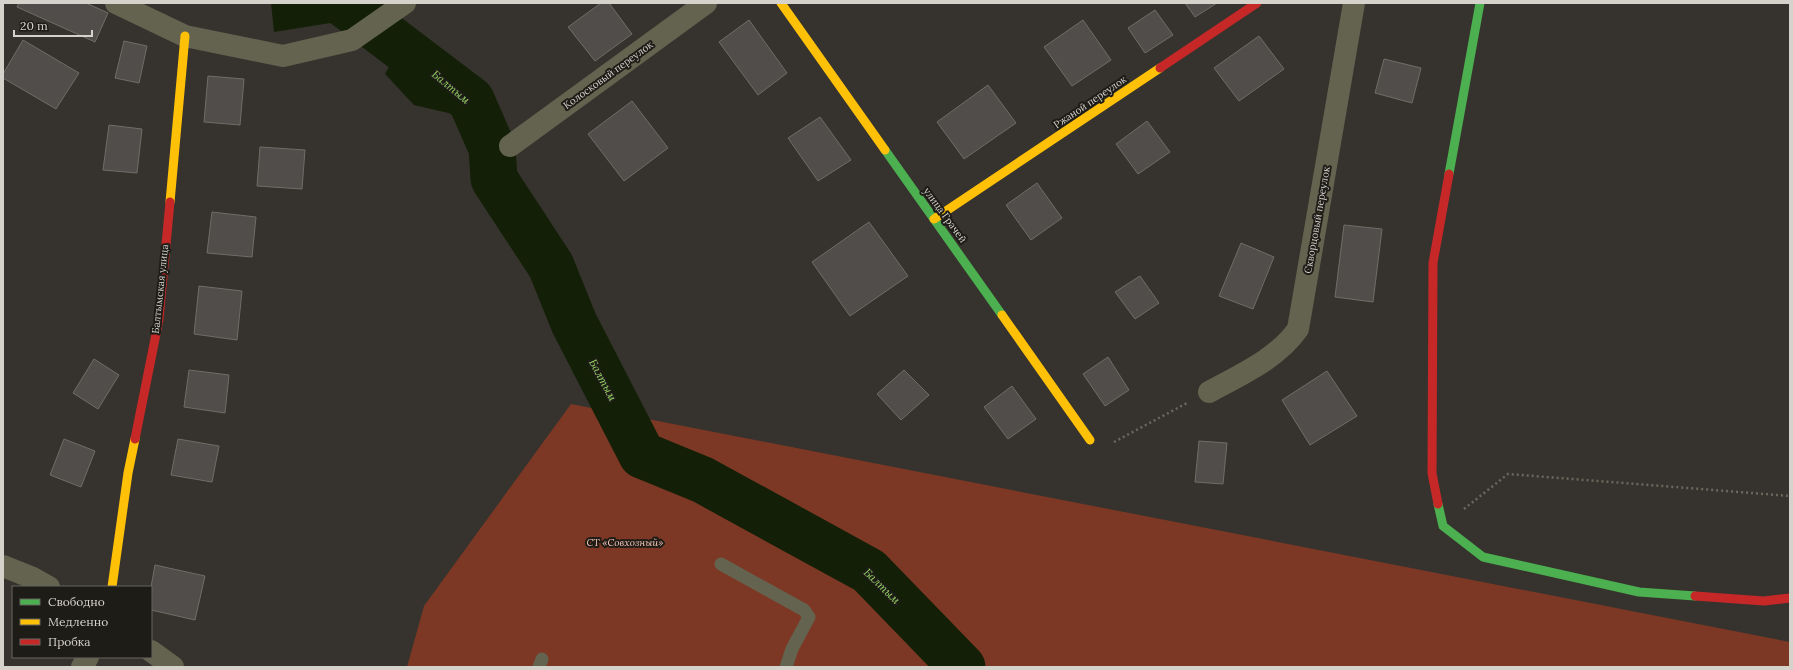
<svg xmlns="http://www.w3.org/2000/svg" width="1793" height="670" viewBox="0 0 1793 670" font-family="Lora,serif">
<rect width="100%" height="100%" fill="#36332e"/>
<polygon fill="#7c3824" points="571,404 1790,642 1790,667 407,667 424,606"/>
<g fill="#132007">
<polygon points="271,3 363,3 343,21 274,32"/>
<polygon points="406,37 438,50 485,85 457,115 414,105 385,74"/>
</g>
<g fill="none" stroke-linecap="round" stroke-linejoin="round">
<polyline stroke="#132007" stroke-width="47" points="343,3 471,100 492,148 494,179 551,266 574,323 642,455 703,480 869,571 962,667"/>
</g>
<g fill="#504d4a" stroke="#706d69">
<polygon points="19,3 86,3 108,13 95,42 17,7"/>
<polygon points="601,3 609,3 632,34 595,61 568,27"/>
<polygon points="1185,3 1217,3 1195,17"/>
<polygon points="1155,10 1173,35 1145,53 1128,28"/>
<polygon points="749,20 787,73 758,95 719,42"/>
<polygon points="1083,20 1111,60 1072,86 1044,47"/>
<polygon points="1259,36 1284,69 1239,101 1214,68"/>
<polygon points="23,40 79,73 56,109 3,78 3,74"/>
<polygon points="124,41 147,46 139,83 115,78"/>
<polygon points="1384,59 1421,68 1412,103 1375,93"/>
<polygon points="208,76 244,79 240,125 204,122"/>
<polygon points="988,85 1016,123 964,159 937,122"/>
<polygon points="632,101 668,148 624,181 588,134"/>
<polygon points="820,117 851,160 818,181 788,138"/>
<polygon points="1147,121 1170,152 1138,174 1116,144"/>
<polygon points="109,125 142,129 137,173 103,170"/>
<polygon points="260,147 305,150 302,189 257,186"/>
<polygon points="1037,183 1062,218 1031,240 1006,205"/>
<polygon points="212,212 256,217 252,257 207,253"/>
<polygon points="869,222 908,276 850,316 812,262"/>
<polygon points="1344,225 1382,229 1373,302 1335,297"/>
<polygon points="1241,243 1274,257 1253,309 1219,296"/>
<polygon points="1140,276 1159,303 1135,319 1115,292"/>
<polygon points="199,286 242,291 237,340 194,334"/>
<polygon points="1108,357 1129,390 1105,406 1083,374"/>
<polygon points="94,359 119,375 98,409 73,393"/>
<polygon points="189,370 229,375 225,413 184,407"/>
<polygon points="904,370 929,395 901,420 877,394"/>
<polygon points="1327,371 1357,416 1310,445 1282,400"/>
<polygon points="1012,386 1036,419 1008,439 984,407"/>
<polygon points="64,439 95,451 81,487 50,475"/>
<polygon points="178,439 219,446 212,482 171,475"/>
<polygon points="1199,441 1227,443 1223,484 1195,482"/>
<polygon points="155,565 205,576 195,620 151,610 151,587"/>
</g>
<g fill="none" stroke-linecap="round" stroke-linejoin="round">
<g stroke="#6a695d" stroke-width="2.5" stroke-dasharray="2 3" stroke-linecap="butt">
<polyline points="1114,442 1187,403"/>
<polyline points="1464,509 1508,474 1790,496"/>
</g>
<g stroke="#64634f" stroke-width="13">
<polyline points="721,564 804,610 809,617 792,649 786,667"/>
<polyline points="539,667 542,659"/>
</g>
<g stroke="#64634f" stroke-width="22">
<polyline points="116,3 185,36 283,56 352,40 405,3"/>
<polyline points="510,146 706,3"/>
<path d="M1209,392C1240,375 1277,359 1298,329L1354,3"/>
<polyline points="3,566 33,578 49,587"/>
<polyline points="151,651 173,667"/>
<polyline points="82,667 88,657"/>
</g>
<g stroke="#4caf50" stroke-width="9">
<polyline points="885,150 1002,315"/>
<polyline points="1449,174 1480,3"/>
<polyline points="1438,504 1443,526 1483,557 1639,592 1695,596"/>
</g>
<g stroke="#ffc107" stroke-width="9">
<polyline points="781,3 885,150"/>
<polyline points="170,202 185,36"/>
<polyline points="934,219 1160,68"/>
<polyline points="1002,315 1090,440"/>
<polyline points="112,587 128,473 135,439"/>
</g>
<g stroke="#c62828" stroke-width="9">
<polyline points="1160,68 1257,3"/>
<polyline points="135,439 159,319 170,202"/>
<polyline points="1438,504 1432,473 1433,263 1449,174"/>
<polyline points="1695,596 1764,601 1790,598"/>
</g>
</g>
<g text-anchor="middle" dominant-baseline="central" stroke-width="4" stroke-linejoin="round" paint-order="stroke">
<g font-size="10" fill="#d5d2cc" stroke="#1e1c17">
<text transform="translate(608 75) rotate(-36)">Колосковый переулок</text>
<text transform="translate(1090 102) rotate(-34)">Ржаной переулок</text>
<text transform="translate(945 215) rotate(54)">улица Грачей</text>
<text transform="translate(1317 220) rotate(-80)">Скворцовый переулок</text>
<text transform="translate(160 289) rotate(-84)">Балтымская улица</text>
</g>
<g font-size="10" font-style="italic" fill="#fecabb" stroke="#1e1c17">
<text x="625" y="542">СТ «Совхозный»</text>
</g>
<g font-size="11" font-style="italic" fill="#97d665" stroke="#1e1c17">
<text transform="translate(451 87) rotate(40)">Балтым</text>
<text transform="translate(603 380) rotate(62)">Балтым</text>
<text transform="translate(882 586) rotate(44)">Балтым</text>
</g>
</g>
<rect width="1793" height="670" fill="none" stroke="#d5d2cc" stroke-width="8"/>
<rect x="12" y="586" width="140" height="72" fill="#1e1c17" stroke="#67655f"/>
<rect x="20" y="599" width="20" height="6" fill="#4caf50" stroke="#67655f"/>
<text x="48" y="606" font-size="12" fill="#d5d2cc">Свободно</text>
<rect x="20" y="619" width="20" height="6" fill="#ffc107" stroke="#67655f"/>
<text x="48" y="626" font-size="12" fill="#d5d2cc">Медленно</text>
<rect x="20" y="639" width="20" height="6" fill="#c62828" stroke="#67655f"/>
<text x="48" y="646" font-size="12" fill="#d5d2cc">Пробка</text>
<path d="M14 30v6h78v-6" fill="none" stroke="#d5d2cc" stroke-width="2"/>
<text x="20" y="30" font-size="12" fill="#d5d2cc" stroke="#1e1c17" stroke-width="3" paint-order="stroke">20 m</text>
</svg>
